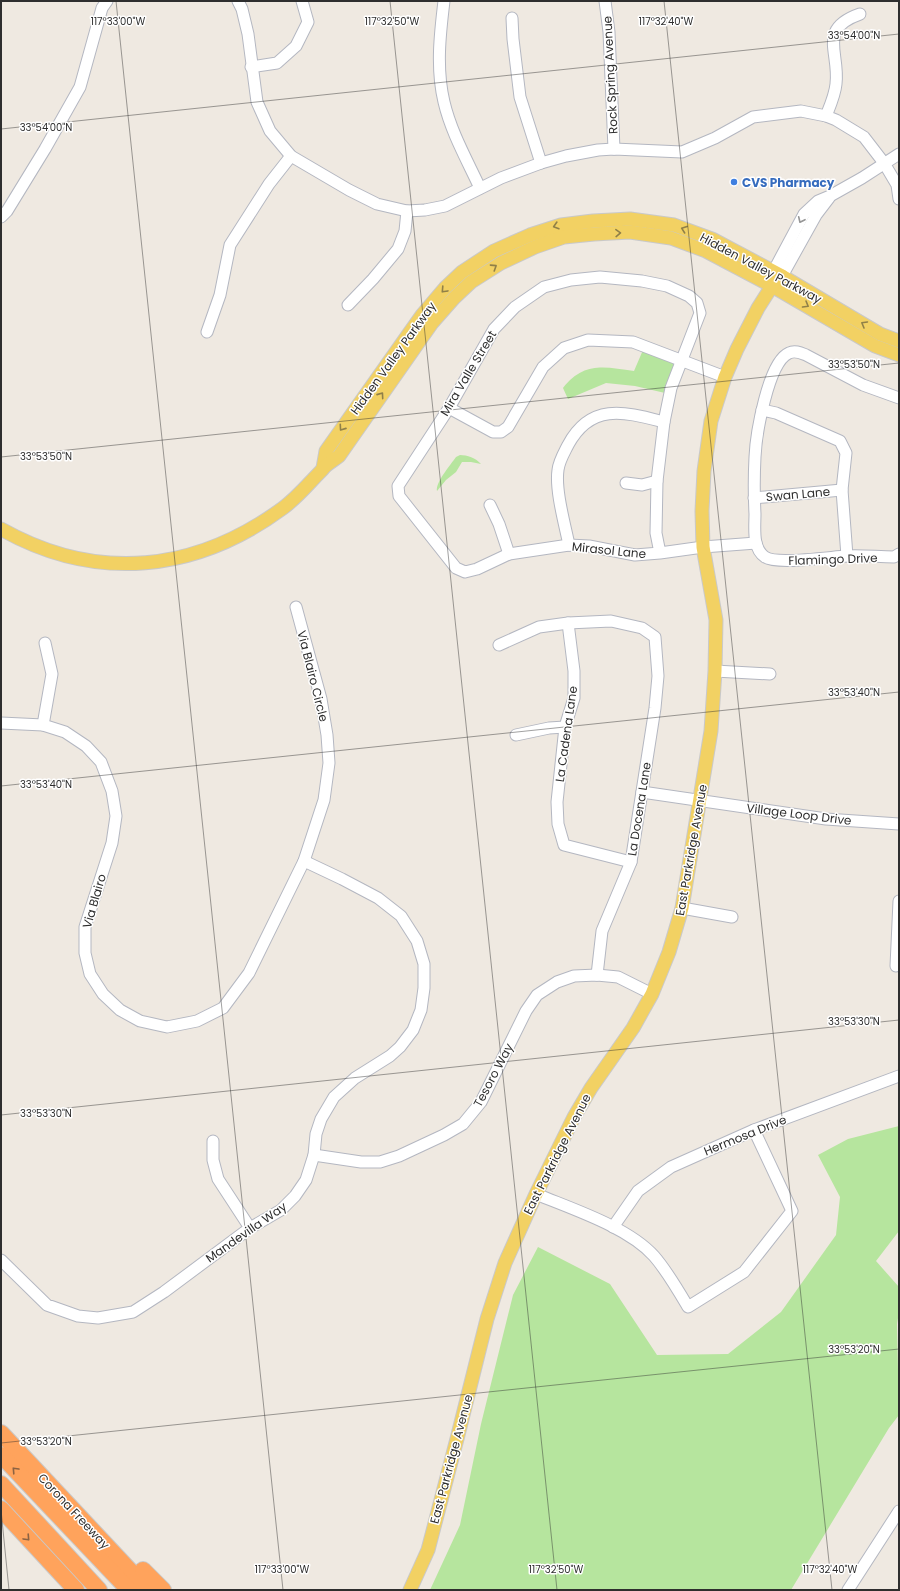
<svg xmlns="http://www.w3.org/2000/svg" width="900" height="1591" viewBox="0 0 900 1591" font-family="Poppins,sans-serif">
<rect width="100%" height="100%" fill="#efe9e1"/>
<g fill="#b6e59e">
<path d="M643,350L674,363L665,393L635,386L606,383L568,399L563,388C584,361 605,367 634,371Z"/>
<path d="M460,455C467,455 476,458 481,464L471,462H462L456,472L446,480L437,491C435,483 451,464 456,457Z"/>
<polygon points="899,1126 899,1231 876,1261 899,1287 899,1312 897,1324 899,1415 889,1428 791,1590 430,1590 460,1525 481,1424 513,1295 538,1247 610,1284 657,1355 728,1354 781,1312 836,1235 840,1197 818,1155 848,1139"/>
</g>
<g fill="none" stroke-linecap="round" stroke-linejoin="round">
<g stroke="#b4b7c1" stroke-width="13">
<g id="minor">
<polyline points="238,1 242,9 248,34 257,102 270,131 291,156 349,190 377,204 407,211 425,210 445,206 501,178 541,163 566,156 598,150 614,149 682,152 715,138 753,117 801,111 826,116 836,120 864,137 884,163 897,185 899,199"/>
<path d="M444,1C440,34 436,69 444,102C451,132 467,160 480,188"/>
<polyline points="605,1 609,32 614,149"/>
<polyline points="512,18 513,39 520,97 541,163"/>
<polyline points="251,67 277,63 296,46 308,22 302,1"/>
<path d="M826,116C830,106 835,95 836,84C840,52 817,29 860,14"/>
<polyline points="1,217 7,211 45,149 80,87 102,8 107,1"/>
<polyline points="773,272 804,214 818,201 830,196 862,178 899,154"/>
<polyline points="782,276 816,215 829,198"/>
<polyline points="348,305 373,279 398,249 405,231 407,211"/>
<polyline points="207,332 220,295 230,245 269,184 291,156"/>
<path d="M899,398L863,385L806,355C801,353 795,350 789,353C768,362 756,435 755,457C754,476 754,495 755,514C755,528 752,548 765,557C776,565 830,557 846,556C862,555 878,557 894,557L899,554"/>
<polyline points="449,408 493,432 501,432 508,427 543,367 564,348 588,340 633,342 725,377"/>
<polyline points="762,410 776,413 840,441 846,453 842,490 847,556"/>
<polyline points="626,483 642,485 657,481"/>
<polyline points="754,498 842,490"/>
<polyline points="490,505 499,524 509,554"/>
<path d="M569,545C565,525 555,490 558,470C559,461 564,453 568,445C591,402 625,412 664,422"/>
<polyline points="660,553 656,533 657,481 664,422 671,388 700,313 697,303 689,296 667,286 642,281 600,277 571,280 544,287 515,307 494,329 449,408 398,486 399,496 456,568 465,572 477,569 509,554 569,545 589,546 635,555 660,553 703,547 756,543"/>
<polyline points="568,623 574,671 574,698 565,727 557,802 558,824 564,845 631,862"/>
<polyline points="499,645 539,627 568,623 611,621 642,628 655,637 658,676 655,708 631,862 602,931 597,975"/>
<polyline points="715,671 770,674"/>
<polyline points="1,723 43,725 65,732 86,746 101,762 112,791 116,816 112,843 85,927 85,953 90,974 103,994 120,1010 140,1021 167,1027 197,1021 223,1008 249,973 304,861 324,800 329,763 327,735 321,699 296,607"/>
<polyline points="43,725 52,674 45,643"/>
<polyline points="516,735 549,728 565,727"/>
<polyline points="642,792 826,819 899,824"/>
<polyline points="682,908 732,917"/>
<polyline points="896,966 899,901"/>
<polyline points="213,1141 213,1160 218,1179 250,1228"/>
<polyline points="314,1155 361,1162 380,1162 399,1156 444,1135 463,1124 481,1102 526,1011 537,995 557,982 574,976 597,975 618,977 652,994"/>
<path d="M536,1194C572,1209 628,1227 654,1256C667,1271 678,1290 688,1307L744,1272L792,1211L754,1130"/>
<polyline points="613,1227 638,1191 671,1167 754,1130 899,1076"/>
<polyline points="1,1260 47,1305 78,1316 98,1318 133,1312 164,1292 250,1228 281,1210 295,1196 306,1180 314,1155 316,1134 321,1119 334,1097 355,1078 390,1056 400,1047 413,1030 421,1010 424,988 424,964 417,941 401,916 378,898 342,879 304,861"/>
<polyline points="848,1590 899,1511"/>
</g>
</g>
<g stroke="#c9c9c9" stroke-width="15">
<g id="major">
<polyline points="323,468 326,451 422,315 445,288 462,272 494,251 530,235 561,225 593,221 630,219 674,225 712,239 782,276 880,334 899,341"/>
<path d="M1,529C97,583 196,572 283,508C298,497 309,483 322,470C326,464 333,461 339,456L432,323L454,298L471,282L501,263L535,247L564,237L594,234L630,232L671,238L706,251L772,286L875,346L899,355"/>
<polyline points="410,1590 428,1550 458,1435 487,1319 505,1263 536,1194 574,1117 591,1088 633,1028 652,994 669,952 682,908 711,731 715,671 716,620 703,547 702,511 704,471 711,421 725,377 737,349 758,308 772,286 782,276"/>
</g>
</g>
<g stroke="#c9c9c9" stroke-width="18">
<g id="highway">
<polyline points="1,1433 148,1590"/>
<polyline points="1,1455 129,1590"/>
<polyline points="1,1484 99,1590"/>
<polyline points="1,1509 76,1590"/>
<polyline points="143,1570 163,1590"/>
</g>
</g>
<use href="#minor" stroke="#fff" stroke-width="11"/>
<use href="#major" stroke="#f2d163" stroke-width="13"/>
<use href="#highway" stroke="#ffa35c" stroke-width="16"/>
</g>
<defs><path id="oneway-chevron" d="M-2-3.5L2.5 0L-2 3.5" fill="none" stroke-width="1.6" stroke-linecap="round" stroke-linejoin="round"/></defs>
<use stroke="#969696" href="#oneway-chevron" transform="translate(801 220) rotate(115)"/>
<g stroke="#908048">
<use href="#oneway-chevron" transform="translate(556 226) rotate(163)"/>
<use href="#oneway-chevron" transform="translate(684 229) rotate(-160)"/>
<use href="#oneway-chevron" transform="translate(618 233) rotate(-2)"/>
<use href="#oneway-chevron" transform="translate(494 267) rotate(-33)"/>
<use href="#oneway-chevron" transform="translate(444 290) rotate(133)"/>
<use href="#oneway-chevron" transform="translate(806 305) rotate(30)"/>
<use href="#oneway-chevron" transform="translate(864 324) rotate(-150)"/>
<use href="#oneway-chevron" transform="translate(381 395) rotate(-55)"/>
<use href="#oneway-chevron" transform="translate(342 428) rotate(125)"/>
</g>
<g stroke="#8c6343">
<use href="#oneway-chevron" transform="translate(15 1470) rotate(-133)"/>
<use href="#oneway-chevron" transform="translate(27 1538) rotate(47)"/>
</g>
<path fill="none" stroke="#2e2e2e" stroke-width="1" stroke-opacity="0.45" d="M116,1L283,1590M390,1L557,1590M664,1L832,1590M1,129L899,34M1,457L899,363M1,786L899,692M1,1115L899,1020M1,1443L899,1349M1,1510L9,1590"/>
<circle fill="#3f7fe0" stroke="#fff" stroke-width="1.5" cx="734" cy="182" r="4"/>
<g text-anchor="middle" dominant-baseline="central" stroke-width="3" stroke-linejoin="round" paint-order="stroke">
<g font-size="12" fill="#2e2e2e" stroke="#fff">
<text transform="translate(610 75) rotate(-93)">Rock Spring Avenue</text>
<text transform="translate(761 268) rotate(28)">Hidden Valley Parkway</text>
<text transform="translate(393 358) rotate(-54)">Hidden Valley Parkway</text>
<text transform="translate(468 373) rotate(-59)">Mira Valle Street</text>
<text transform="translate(798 494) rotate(-5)">Swan Lane</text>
<text transform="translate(609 550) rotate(6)">Mirasol Lane</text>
<text transform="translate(833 559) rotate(-2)">Flamingo Drive</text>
<text transform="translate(313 676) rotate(76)">Via Blairo Circle</text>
<text transform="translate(566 734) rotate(-82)">La Cadena Lane</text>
<text transform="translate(639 809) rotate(-81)">La Docena Lane</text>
<text transform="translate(799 814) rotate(7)">Village Loop Drive</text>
<text transform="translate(691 850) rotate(-80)">East Parkridge Avenue</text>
<text transform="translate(94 901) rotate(-74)">Via Blairo</text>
<text transform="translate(493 1075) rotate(-62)">Tesoro Way</text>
<text transform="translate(745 1135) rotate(-22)">Hermosa Drive</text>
<text transform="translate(557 1154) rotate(-63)">East Parkridge Avenue</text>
<text transform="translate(246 1232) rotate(-35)">Mandevilla Way</text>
<text transform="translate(451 1459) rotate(-75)">East Parkridge Avenue</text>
<text transform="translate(74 1511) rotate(47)">Corona Freeway</text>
</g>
<g font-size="12" font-weight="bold" fill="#366cbe" stroke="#fff" text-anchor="start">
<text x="742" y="182">CVS Pharmacy</text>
</g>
</g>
<g font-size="10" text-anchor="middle" fill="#2e2e2e" stroke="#fff" stroke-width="3" stroke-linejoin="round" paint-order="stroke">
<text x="118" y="25">117°33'00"W</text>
<text x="392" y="25">117°32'50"W</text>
<text x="666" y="25">117°32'40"W</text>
<text x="854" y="39">33°54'00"N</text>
<text x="46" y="131">33°54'00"N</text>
<text x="854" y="368">33°53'50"N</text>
<text x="46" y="460">33°53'50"N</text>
<text x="854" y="696">33°53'40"N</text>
<text x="46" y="788">33°53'40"N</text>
<text x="854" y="1025">33°53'30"N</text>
<text x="46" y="1117">33°53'30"N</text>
<text x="854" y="1353">33°53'20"N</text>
<text x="46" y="1445">33°53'20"N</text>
<text x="282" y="1573">117°33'00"W</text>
<text x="556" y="1573">117°32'50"W</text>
<text x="830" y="1573">117°32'40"W</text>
</g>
<rect width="900" height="1591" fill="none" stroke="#2e2e2e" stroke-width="4"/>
</svg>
